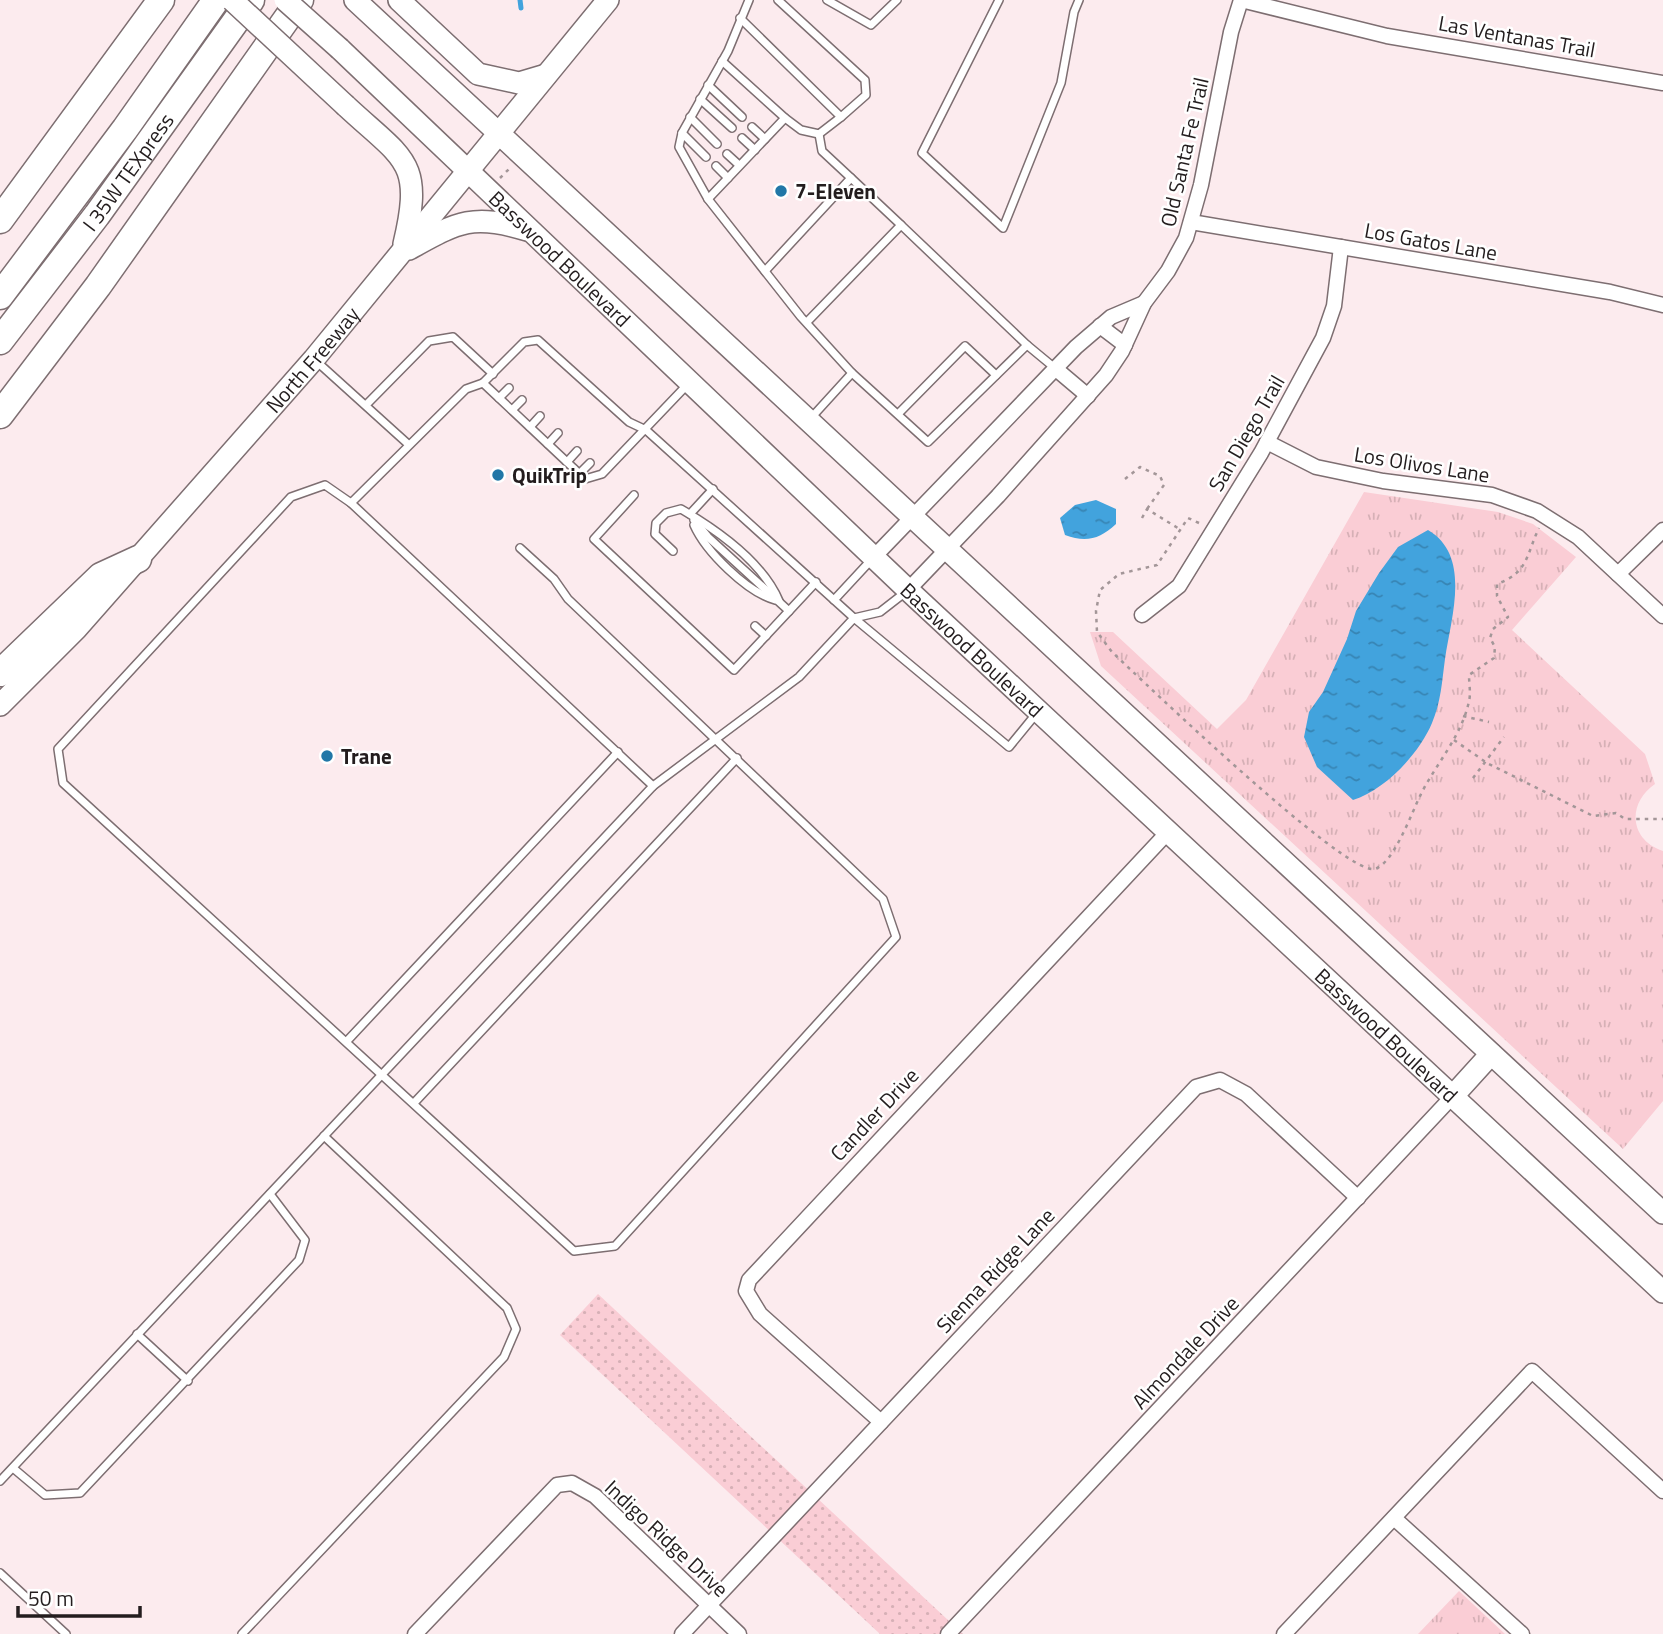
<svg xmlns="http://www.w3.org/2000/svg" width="1663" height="1634" viewBox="0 0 1663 1634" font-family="'Titillium Web',sans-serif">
<defs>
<pattern id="grass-dots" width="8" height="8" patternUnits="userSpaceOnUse" patternTransform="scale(1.75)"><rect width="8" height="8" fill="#facdd5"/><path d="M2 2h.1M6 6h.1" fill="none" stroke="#d6b0b6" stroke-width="1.8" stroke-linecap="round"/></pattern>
<pattern id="park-tufts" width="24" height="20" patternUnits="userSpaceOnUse" patternTransform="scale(1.75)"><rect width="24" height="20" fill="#facdd5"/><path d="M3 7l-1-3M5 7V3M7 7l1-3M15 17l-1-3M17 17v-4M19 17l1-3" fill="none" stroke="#d6b0b6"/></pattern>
<pattern id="water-ripples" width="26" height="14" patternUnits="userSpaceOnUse" patternTransform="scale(1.75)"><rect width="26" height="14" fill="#42a3dd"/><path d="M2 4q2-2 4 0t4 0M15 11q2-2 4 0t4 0" fill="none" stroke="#3784b3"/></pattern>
</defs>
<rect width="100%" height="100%" fill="#fcebee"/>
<polygon fill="url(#grass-dots)" points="598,1294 963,1634 880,1634 560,1335"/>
<g fill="url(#park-tufts)">
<path d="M1364,492L1498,512L1533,524L1576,557L1512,630L1645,754L1655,784C1627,803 1629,840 1663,851V1101L1623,1149L1101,666L1090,632H1113L1217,729L1246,700Z"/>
<polygon points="1459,1591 1505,1634 1418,1634"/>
</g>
<g fill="url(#water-ripples)">
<path d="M1096,500L1116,509V524C1100,539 1086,543 1065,535L1060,518L1075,505Z"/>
<path d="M1428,530C1472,556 1451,617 1445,659C1442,681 1441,702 1432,723C1419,754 1385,790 1353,800L1317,767L1304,737L1309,712L1323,692L1347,639L1356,611L1379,573L1398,547Z"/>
</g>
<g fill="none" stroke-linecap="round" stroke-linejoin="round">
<polyline stroke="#42a3dd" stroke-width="5" points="520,0 521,8"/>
<g stroke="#7d6e71" stroke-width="10">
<g id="lane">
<polyline points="749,0 728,51 682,133 679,147 708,199 801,317 852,373 811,418"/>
<polyline points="778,0 865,80 866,95 841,117"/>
<polyline points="827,0 871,25 897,0"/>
<polyline points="999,0 922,153 1003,228 1061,83 1074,12 1079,0"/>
<polyline points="722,61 785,118"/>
<polyline points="708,85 742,117"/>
<polyline points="700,99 732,128"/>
<polyline points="690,117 717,144"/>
<polyline points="752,127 765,139"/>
<polyline points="682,133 706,157"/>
<polyline points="819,134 822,151 851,178"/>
<polyline points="742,138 755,150"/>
<polyline points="727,154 739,165"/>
<polyline points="716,166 728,178"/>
<polyline points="708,199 785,118 801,130 819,134 841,117 740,18"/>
<polyline points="765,271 851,178 901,225 807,322"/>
<polyline points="1027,345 1056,369"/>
<polyline points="315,360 408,444"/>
<polyline points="852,373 928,442 1027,345 901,225"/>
<polyline points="483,383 524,342 538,340 629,422 646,430 854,618 880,612 907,591"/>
<polyline points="499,398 509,388"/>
<polyline points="366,405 429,341 453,337 493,374"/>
<polyline points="512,410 522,400"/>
<polyline points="899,413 965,346 996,375"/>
<polyline points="530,427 540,416"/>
<polyline points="548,444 558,433"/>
<polyline points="567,462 577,451"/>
<polyline points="580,473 590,463"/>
<polyline points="634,495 594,539 734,670 789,611"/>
<polyline points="351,503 325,485 291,497 58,749 63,783 574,1251 615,1246 896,937 883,899 568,599 554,579 520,548"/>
<polyline points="690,514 713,489"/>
<polyline points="694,520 708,537 789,611 816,582"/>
<path d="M694,525C706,552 747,592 775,600"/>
<path d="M673,551L655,534L656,523L666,513L681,509C717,530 763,563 779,601"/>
<polyline points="834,600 873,558"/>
<polyline points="755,626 766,636"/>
<polyline points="653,786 351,503 466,389 483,383 585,479 602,474 687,385"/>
<polyline points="347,1041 618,752"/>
<polyline points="414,1103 737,758"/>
<polyline points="137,1334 188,1381"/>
<polyline points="13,1468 45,1495 80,1493 299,1260 305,1240 270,1194"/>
<polyline points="0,1481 653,786 799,677 854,618 1009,747 1036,714"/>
<polyline points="0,1573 66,1634"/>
<polyline points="242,1634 504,1357 516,1329 507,1308 324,1136"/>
</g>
</g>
<g stroke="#7d6e71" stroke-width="17">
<g id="street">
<polyline points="1241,0 1387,36 1663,83"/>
<polyline points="1191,222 1610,292 1663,305"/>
<polyline points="1100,326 1125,345"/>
<polyline points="1056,369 1088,396"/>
<polyline points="1267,442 1316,467 1383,481 1492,495 1537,511 1578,537 1663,616"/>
<polyline points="873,558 1076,347 1111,317 1144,303"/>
<polyline points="1618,574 1663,530"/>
<polyline points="908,590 998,496 1106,375 1122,351 1144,303 1168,271 1186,238 1201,185 1231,32 1241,0"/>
<polyline points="1142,615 1179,586 1261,453 1323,338 1334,306 1341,247"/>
<polyline points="881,1422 760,1314 746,1291 749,1280 1168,832"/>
<polyline points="1394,1518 1522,1634"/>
<polyline points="415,1634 557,1485 572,1483 595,1496 739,1634"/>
<polyline points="682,1634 1196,1087 1220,1080 1246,1094 1358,1198"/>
<polyline points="948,1634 1452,1097"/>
<polyline points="1284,1634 1532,1371 1663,1491"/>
</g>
</g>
<g stroke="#7d6e71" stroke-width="24">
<g id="secondary">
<polyline points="355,0 1663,1213"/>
<polyline points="399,0 478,74 519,83 546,75"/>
<path id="s1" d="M340,49L908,590L1663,1292"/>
<path d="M346,106C404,160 424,160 404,244"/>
<path d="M409,249C458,222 472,213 527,230"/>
<path id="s2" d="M0,705L76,629L314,359L608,0"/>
<polyline points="1452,1097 1491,1054"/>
</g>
</g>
<g stroke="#7d6e71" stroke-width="29">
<g id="highway">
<polyline points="0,220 161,0"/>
<polyline points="0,296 125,129 216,0"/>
<path id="s3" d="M0,341L97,215L251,0"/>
<polyline points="0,415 98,286 300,0"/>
<polyline points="0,673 101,576 138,559"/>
</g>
</g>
<g stroke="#a39698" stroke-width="2.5" stroke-dasharray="3.5 5" stroke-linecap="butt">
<polyline points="500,178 510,168"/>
<polyline points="1125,479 1140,467 1160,476 1164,485 1147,509"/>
<polyline points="1142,518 1147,509 1181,530"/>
<path d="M1199,523L1188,518L1157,565L1119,574L1100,590L1096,611L1097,632L1112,652C1146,684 1341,871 1373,869C1392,868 1412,812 1420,796C1435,765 1462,736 1469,701C1471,694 1469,683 1469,675L1494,658L1495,647L1490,638L1493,629L1508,617L1497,596V584C1529,572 1526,555 1539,528"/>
<polyline points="1463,716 1489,722"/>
<polyline points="1454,740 1487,763 1593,816 1616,813 1625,819 1663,819"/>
<polyline points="1473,778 1504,737"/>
</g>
<use href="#lane" stroke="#fff" stroke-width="7"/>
<use href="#street" stroke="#fff" stroke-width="14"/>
<use href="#secondary" stroke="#fff" stroke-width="21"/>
<use href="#highway" stroke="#fff" stroke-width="26"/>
<g stroke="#7d6e71" stroke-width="24" stroke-linecap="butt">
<g id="secondary-bridge">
<polyline points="232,0 346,106"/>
<polyline points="285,0 340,49"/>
</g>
</g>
<use href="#secondary-bridge" stroke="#fff" stroke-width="21"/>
</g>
<g fill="#2177a7" stroke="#fff" stroke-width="2.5">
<circle cx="781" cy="191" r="7"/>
<circle cx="498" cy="475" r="7"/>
<circle cx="327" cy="756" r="7"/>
</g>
<g text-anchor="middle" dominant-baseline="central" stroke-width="5" stroke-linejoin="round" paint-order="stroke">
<g font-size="21" fill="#231d1e" stroke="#fff">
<text transform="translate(1517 36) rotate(10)">Las Ventanas Trail</text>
<text transform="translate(1184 152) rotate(-77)">Old Santa Fe Trail</text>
<text stroke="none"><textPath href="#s3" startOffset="212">I 35W TEXpress</textPath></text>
<text transform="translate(1431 241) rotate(10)">Los Gatos Lane</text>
<text stroke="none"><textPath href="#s1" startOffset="304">Basswood Boulevard</textPath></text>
<text stroke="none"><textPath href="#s2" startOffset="466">North Freeway</textPath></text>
<text transform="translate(1246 433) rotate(-60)">San Diego Trail</text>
<text transform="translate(1422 464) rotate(9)">Los Olivos Lane</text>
<text stroke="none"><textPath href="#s1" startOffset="872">Basswood Boulevard</textPath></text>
<text stroke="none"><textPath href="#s1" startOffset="1438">Basswood Boulevard</textPath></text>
<text transform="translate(874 1114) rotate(-47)">Candler Drive</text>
<text transform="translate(995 1270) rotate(-47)">Sienna Ridge Lane</text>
<text transform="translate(1185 1352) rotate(-47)">Almondale Drive</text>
<text transform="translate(667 1538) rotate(43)">Indigo Ridge Drive</text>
</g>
<g font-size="21" font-weight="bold" fill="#231d1e" stroke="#fff" text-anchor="start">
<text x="795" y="191">7-Eleven</text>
<text x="512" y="475">QuikTrip</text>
<text x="341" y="756">Trane</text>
</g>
</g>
<path d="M18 1606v10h122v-10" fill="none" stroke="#231d1e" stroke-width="3.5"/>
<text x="28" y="1606" font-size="21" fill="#231d1e" stroke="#ffffff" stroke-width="5" paint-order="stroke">50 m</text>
</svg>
